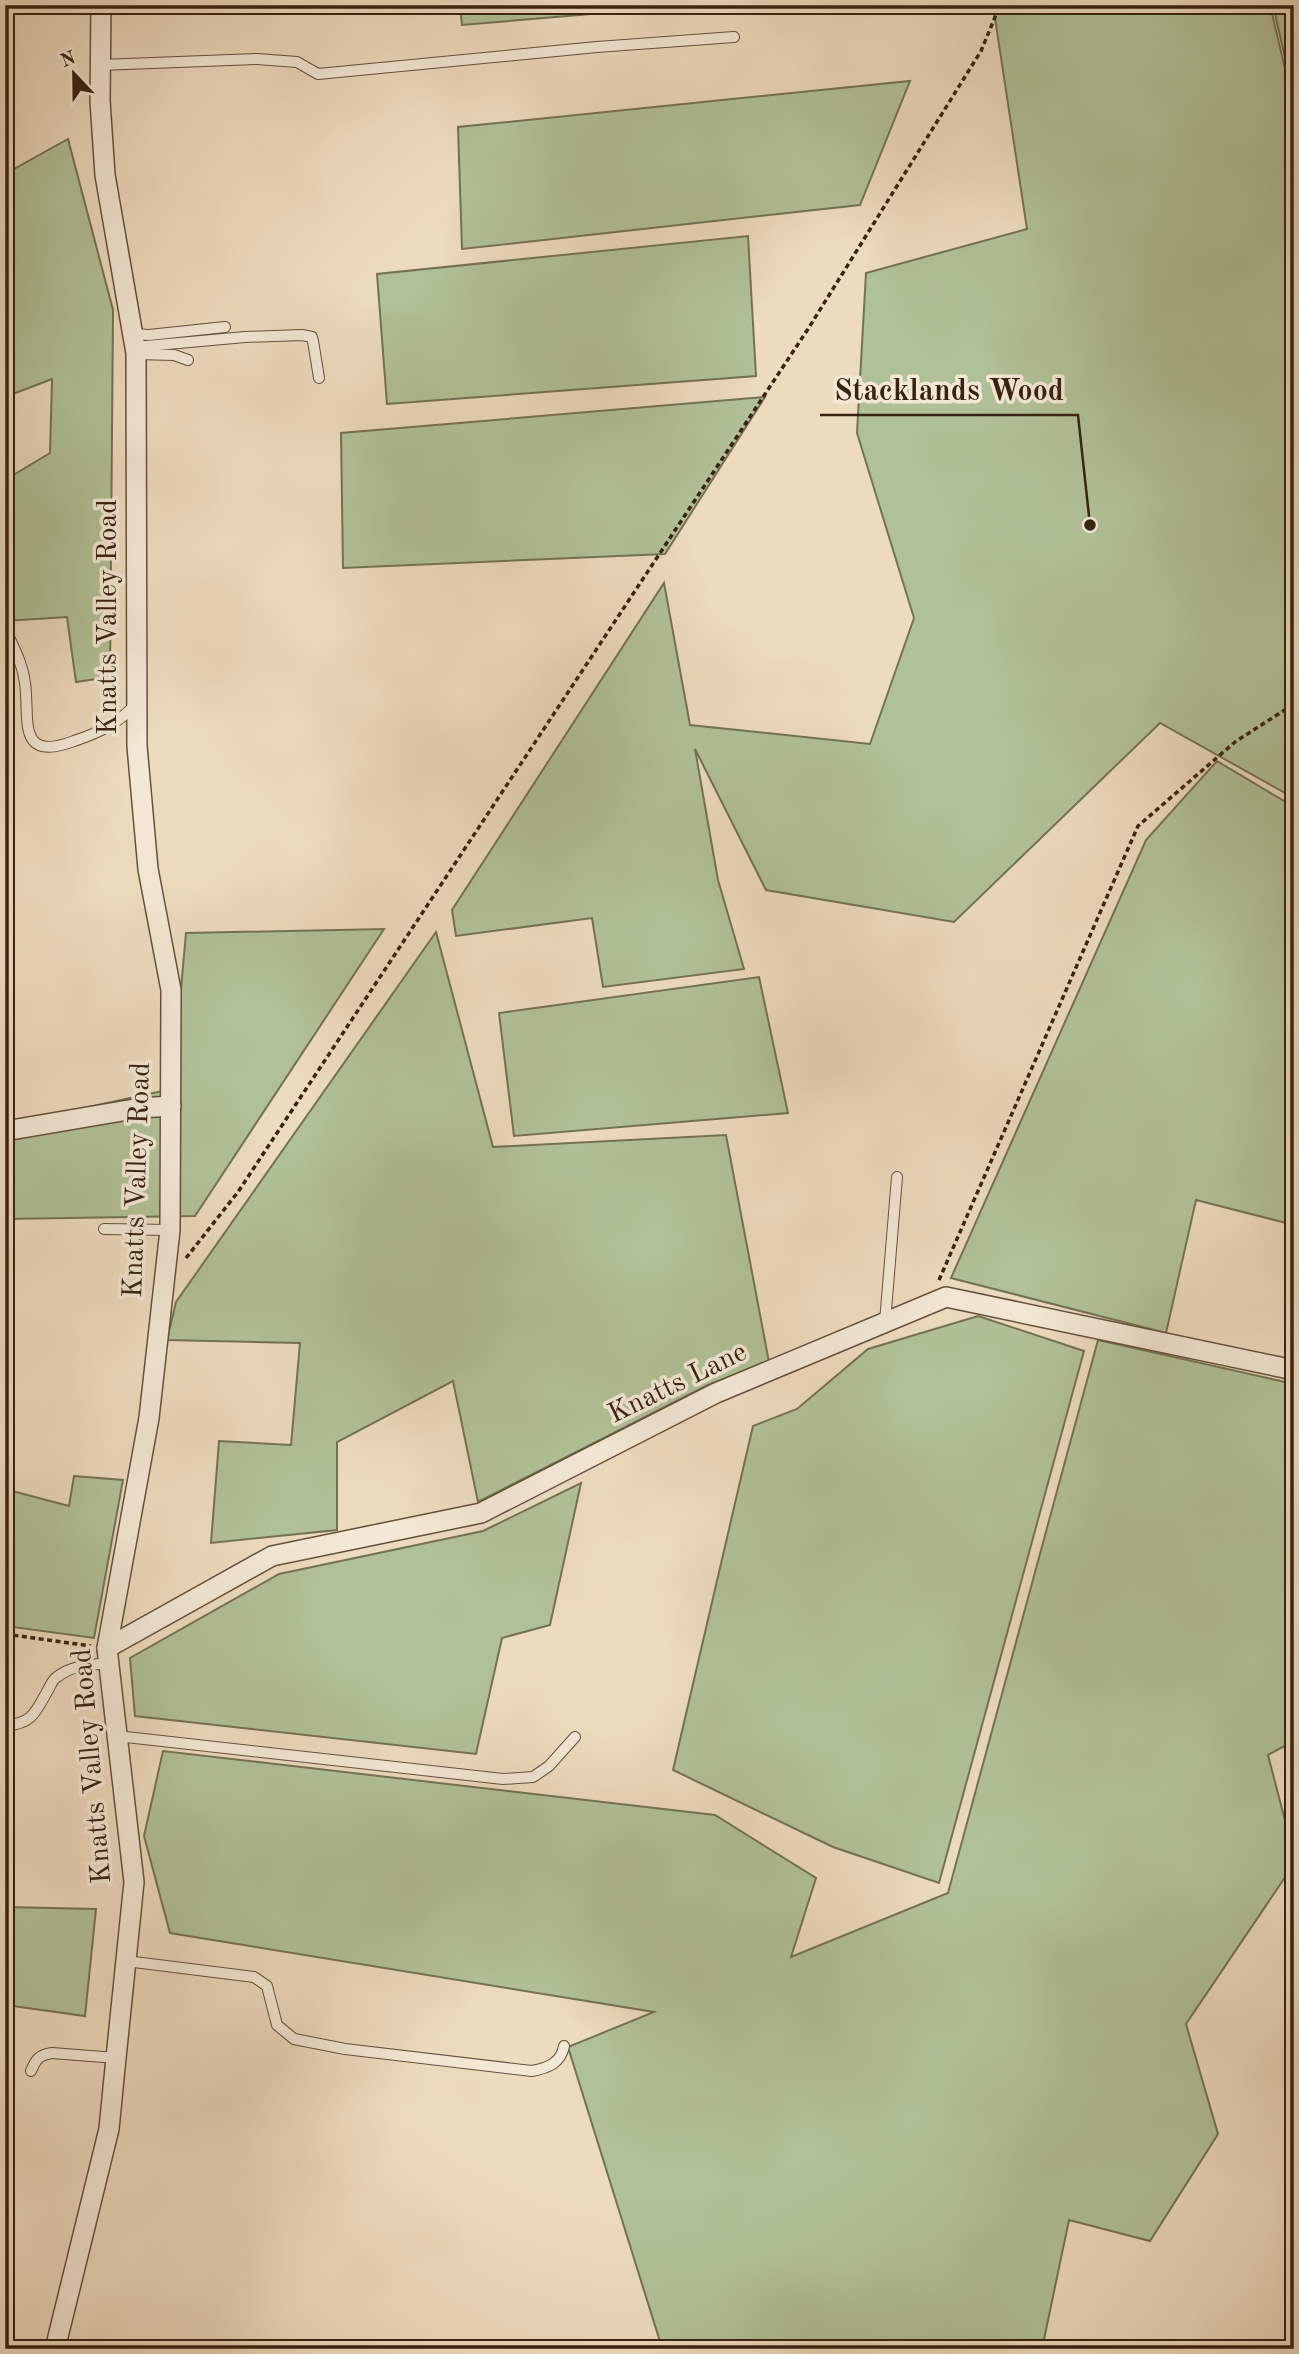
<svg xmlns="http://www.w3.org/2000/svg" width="1299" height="2354" viewBox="0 0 1299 2354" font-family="'Old Standard TT',serif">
<rect width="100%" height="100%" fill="#eddbbe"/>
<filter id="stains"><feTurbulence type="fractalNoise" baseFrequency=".00286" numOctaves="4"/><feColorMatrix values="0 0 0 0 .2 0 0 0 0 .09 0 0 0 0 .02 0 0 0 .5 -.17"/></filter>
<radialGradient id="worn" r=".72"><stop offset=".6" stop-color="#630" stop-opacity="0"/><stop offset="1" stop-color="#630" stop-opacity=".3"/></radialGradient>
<g fill="#b1c197" stroke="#747254" stroke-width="2">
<polygon points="460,5 698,5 462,25"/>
<polygon points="993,5 1270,5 1294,107 1294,798 1160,723 954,922 766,890 695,749 718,880 744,969 603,987 592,918 456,936 452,910 664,583 690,725 870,744 914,618 857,433 866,273 1027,229"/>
<polygon points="1273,5 1294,5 1294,98"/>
<polygon points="910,81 860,205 462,249 458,127"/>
<polygon points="68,139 113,310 110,677 76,682 67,617 5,621 5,480 50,453 52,379 5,397 5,174"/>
<polygon points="748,236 756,376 387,404 377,274"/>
<polygon points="765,397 665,554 343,568 341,433"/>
<polygon points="1217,761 1294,807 1294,1225 1196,1200 1166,1333 951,1278 1146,840"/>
<polygon points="384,929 195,1216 5,1219 5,1125 172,1089 186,933"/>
<polygon points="436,932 493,1147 726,1135 769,1362 708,1385 478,1502 453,1381 337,1442 337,1530 211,1543 219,1441 291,1445 300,1343 167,1340 176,1302"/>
<polygon points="759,977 788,1113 514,1136 499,1013"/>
<polygon points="978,1316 1084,1351 939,1883 833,1847 673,1770 753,1426 797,1409 868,1349"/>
<polygon points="1098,1340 1294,1384 1294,1741 1268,1755 1294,1855 1294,1864 1186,2024 1218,2134 1150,2241 1069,2220 1042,2349 655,2349 662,2348 568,2047 654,2012 170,1933 144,1836 163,1751 715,1815 816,1878 791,1957 948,1893"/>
<polygon points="74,1476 123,1480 94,1638 5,1626 5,1489 69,1506"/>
<polygon points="581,1483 550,1625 502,1638 476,1754 135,1716 130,1658 279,1574 483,1531"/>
<polygon points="5,1907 96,1909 85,2016 5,2005"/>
</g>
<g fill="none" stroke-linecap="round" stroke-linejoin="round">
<g stroke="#65503c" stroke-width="12">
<g id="service">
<polyline points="100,65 257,59 297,62 318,74 597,47 734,37"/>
<polyline points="133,334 149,335 225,327"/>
<polyline points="135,347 245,337 302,335 312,337 313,341 319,378"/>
<polyline points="136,354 174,355 188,360"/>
<path d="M9,637C16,652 23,666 25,683C30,719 16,763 74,741C98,733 117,724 134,706"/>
<polyline points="104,1229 170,1230"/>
<polyline points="885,1322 897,1177"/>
<path d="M5,1726C33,1723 35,1713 48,1690C51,1685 52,1680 57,1677C72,1665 90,1665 109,1663"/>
<polyline points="117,1736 503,1779 533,1777 549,1766 575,1737"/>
<path d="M126,1961L254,1977L267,1986L277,2025L294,2039L345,2049L532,2071C548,2068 561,2063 564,2046"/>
<path d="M31,2071C36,2059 39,2055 52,2053L116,2058"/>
</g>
</g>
<g stroke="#65503c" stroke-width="22">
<g id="minor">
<polyline points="5,1131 140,1108 171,1106"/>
<polyline points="107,1648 272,1556 481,1513 716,1393 946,1297 1294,1370"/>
<polyline points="55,2349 109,2129 116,2058 134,1882 107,1648 149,1418 170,1230 171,990 148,869 137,746 136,353 105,175 100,101 101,5"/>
</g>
</g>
<g stroke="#382210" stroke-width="3.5" stroke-dasharray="5 3.5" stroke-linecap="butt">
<polyline points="1286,5 1294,40"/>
<polyline points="186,1258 238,1192 808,329 981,51 1000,5"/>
<polyline points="939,1280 1138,826 1235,742 1294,704"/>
<polyline points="5,1634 91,1646"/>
</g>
<use href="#service" stroke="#f3e8d5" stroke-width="10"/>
<use href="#minor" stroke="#f3e8d5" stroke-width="19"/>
</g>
<g text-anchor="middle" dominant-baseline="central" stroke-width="7" stroke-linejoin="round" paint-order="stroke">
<g font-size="28" fill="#382210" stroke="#f3e8d5">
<text transform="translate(109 617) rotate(-90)">Knatts Valley Road</text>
<text transform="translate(138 1180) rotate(-88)">Knatts Valley Road</text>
<text transform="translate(678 1384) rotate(-26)">Knatts Lane</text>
<text transform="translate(93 1766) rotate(-95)">Knatts Valley Road</text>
</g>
</g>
<path fill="none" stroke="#382210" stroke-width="2.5" d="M1090 525L1078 415H820"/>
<circle fill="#382210" stroke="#f3e8d5" stroke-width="2.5" cx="1090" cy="525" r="7"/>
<g font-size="30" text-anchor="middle" font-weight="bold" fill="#382210" stroke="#f3e8d5" stroke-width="7" stroke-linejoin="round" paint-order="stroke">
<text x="949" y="400">Stacklands Wood</text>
</g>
<rect width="1299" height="2354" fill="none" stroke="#eddbbe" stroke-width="28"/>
<rect x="7" y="7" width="1285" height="2340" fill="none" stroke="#382210" stroke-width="3.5"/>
<rect x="14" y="14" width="1271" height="2326" fill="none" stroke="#382210" stroke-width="2"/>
<g transform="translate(74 74) rotate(338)" stroke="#f3e8d5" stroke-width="5" paint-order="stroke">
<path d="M0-5L12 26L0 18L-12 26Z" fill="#382210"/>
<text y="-10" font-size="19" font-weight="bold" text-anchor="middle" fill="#382210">N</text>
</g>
<rect width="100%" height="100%" filter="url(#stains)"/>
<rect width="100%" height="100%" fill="url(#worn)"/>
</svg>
